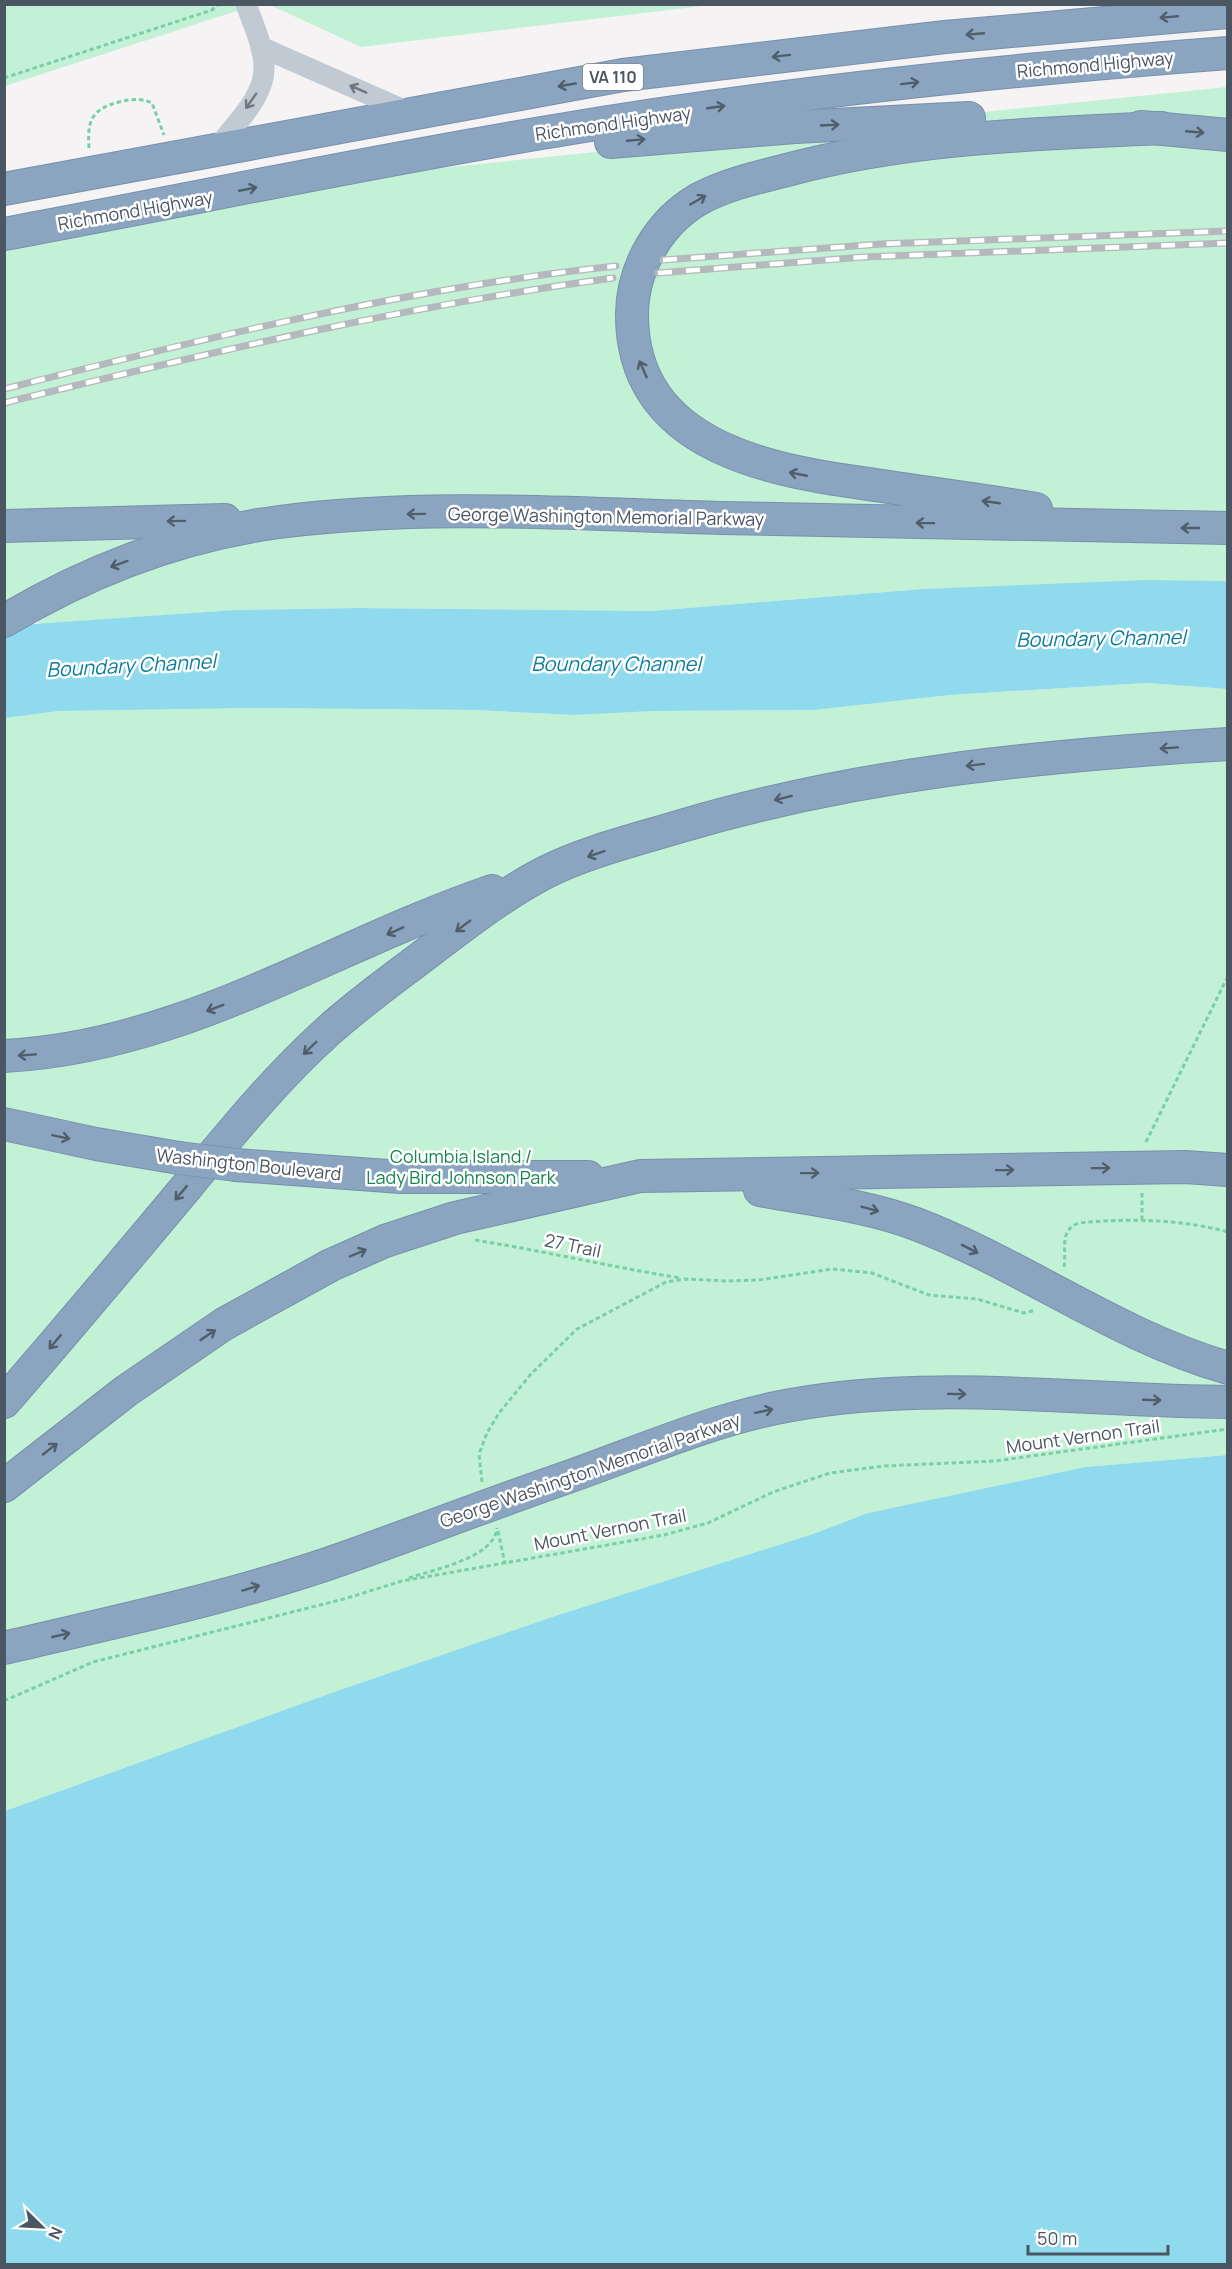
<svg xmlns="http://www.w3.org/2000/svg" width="1232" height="2269" viewBox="0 0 1232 2269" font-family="Manrope,sans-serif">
<rect width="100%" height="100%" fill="#f5f3f3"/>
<g fill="#c3f1d5">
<polygon points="4,5 255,5 5,86"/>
<polygon points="270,5 711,5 361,47"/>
<polygon points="1227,87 1227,581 923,589 651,611 356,608 235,610 43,624 5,613 5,243 257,187"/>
<polygon points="1148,683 1227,689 1227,1455 1085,1467 868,1513 813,1534 552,1617 334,1692 5,1811 4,718 59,711 258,708 476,710 574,715 654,711 814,710 950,695"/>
</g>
<g fill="#90daee">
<polygon points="1145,580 1227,581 1227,689 1147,683 950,695 814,710 654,711 574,715 476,710 258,708 59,711 5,718 5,626 235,610 356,608 651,611 923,589"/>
<polygon points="1227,1455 1227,2264 5,2264 5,1811 334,1692 552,1617 813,1534 868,1513 1085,1467"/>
</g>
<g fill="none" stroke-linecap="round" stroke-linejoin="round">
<g stroke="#7690ad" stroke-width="34">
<g id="highway">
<polyline points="1141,127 1228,135"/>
<polyline points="611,142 795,127 969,118"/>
<polyline points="4,189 623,75 945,37 1228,12"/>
<path d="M4,234C188,200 370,161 554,131C777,93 1003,70 1228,53"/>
<path d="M1036,509C985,500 933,494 882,486C778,472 631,451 632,313C633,267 659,222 699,199C725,185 755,178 783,171C907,137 1034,134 1162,128"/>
<polyline points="4,526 225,520"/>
<path d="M4,621C88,571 182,535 279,522C425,503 575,514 722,518C890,522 1059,526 1228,528"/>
<path d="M4,1056C182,1047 329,947 492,891"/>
<polyline points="4,1124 96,1144 179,1158"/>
<polyline points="236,1165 401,1177 588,1177"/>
<path d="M760,1190C813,1200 865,1205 916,1224C1023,1265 1117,1336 1228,1368"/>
<path d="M4,1402C67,1330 128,1257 189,1184C233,1131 276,1078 327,1032C360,1002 396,977 431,950C467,923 505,893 546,872C586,852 635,840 678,827C859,773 1039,756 1228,744"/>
<polyline points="4,1486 126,1391 224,1324 331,1265 385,1241 455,1218 640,1176 1185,1167 1228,1170"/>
<path d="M4,1648C122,1620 240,1596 353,1555C425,1529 496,1502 568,1477C642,1451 713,1419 791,1405C931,1379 1085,1401 1228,1402"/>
</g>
</g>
<g stroke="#7ad0a6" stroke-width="3" stroke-dasharray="4.5 3" stroke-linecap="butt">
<polyline points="4,78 212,10 219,4"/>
<path d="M89,148C87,120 92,109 119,102C130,99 142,98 152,103L164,135"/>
<polyline points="1146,1142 1228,976"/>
<polyline points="1142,1193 1142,1221"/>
<path d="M475,1240C544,1251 611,1267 681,1278"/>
<path d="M1064,1267C1067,1251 1058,1230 1079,1223C1127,1218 1181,1219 1228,1232"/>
<polyline points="482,1482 479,1454 487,1433 499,1413 531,1374 577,1329 666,1282 685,1279 727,1281 759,1280 832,1269 872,1273 929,1295 977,1299 1024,1313 1036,1310"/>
<polyline points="498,1531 505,1564"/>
<path d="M409,1578C435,1569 494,1558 497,1528"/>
<polyline points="4,1701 93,1662 344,1599 402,1581 664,1535 708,1523 773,1492 830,1473 884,1466 995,1461 1228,1429"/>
</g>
<g stroke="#c1cad2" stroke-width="21">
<polyline points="261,47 411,113"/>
<path d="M217,148C233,126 265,97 264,68C264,47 253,24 246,4"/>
</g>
<use href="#highway" stroke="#8ba5c1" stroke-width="32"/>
<g stroke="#b5b8bd" stroke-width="7">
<g id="rail">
<polyline points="663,260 881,244 1228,231"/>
<polyline points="658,273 864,257 1228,243"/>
<path d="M4,389C206,338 408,288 616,266"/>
<path d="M4,403C208,353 405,306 613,278"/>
</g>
</g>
<use href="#rail" stroke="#fff" stroke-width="4.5" stroke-dasharray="14" stroke-linecap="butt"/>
<g stroke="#7690ad" stroke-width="34" stroke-linecap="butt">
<polyline id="highway-bridge" points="179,1158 236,1165"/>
</g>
<use href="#highway-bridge" stroke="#8ba5c1" stroke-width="32"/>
</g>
<defs><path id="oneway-shaft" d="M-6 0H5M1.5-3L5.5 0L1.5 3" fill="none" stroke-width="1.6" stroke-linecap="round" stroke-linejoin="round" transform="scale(1.5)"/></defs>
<g stroke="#505e6b">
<use href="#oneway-shaft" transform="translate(1169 17) rotate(175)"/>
<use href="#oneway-shaft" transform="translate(975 34) rotate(175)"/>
<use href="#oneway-shaft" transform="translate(781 56) rotate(173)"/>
<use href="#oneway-shaft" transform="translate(910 83) rotate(-7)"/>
<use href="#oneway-shaft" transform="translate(567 85) rotate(170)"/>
<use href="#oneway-shaft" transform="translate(716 107) rotate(-8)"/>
<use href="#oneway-shaft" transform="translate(830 125) rotate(-3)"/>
<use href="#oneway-shaft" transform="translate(1195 132) rotate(5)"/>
<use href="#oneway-shaft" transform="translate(636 140) rotate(-5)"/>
<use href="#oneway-shaft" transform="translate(248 189) rotate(-11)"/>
<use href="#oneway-shaft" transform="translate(698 200) rotate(-30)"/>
<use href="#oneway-shaft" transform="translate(643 369) rotate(-114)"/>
<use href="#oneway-shaft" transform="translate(798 474) rotate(-169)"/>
<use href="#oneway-shaft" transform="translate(991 502) rotate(-172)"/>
<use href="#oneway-shaft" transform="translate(416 514) rotate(179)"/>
<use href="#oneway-shaft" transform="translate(176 521) rotate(179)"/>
<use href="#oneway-shaft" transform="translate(925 523) rotate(-179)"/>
<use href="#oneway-shaft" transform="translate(1190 528) rotate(180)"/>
<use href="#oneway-shaft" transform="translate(119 564) rotate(160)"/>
<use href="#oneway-shaft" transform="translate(1169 748) rotate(176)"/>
<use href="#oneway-shaft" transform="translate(975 765) rotate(173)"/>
<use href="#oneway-shaft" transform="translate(783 798) rotate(166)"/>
<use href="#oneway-shaft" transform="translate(596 854) rotate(161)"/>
<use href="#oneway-shaft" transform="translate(463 926) rotate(143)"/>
<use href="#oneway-shaft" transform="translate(395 931) rotate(156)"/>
<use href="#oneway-shaft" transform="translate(215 1008) rotate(159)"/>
<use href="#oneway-shaft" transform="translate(310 1048) rotate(136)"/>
<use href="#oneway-shaft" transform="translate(27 1055) rotate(176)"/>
<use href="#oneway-shaft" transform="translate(61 1137) rotate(12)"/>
<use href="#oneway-shaft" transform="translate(1101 1168) rotate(-1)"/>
<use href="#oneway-shaft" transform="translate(1005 1170) rotate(-1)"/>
<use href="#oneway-shaft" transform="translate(810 1173) rotate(-1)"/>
<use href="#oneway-shaft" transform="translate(181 1193) rotate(130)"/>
<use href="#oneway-shaft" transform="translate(870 1209) rotate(15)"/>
<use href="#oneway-shaft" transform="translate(970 1249) rotate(27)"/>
<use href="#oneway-shaft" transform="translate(358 1253) rotate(-23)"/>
<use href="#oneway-shaft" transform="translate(208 1335) rotate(-34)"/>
<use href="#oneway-shaft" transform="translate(55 1342) rotate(130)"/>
<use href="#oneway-shaft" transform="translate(957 1394) rotate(1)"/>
<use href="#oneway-shaft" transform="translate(1152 1400) rotate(2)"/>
<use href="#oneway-shaft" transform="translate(764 1411) rotate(-12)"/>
<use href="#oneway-shaft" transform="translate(50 1449) rotate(-38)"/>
<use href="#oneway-shaft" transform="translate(251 1588) rotate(-17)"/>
<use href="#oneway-shaft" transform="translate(61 1635) rotate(-13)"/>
</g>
<g stroke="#6e7983">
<use href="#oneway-shaft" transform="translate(358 89) rotate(-156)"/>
<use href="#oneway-shaft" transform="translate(251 101) rotate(125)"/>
</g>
<g text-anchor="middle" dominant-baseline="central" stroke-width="5" stroke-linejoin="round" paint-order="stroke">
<rect fill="#fff" stroke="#808990" stroke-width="1.5" x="583" y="64" width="60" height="26" rx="4.5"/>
<g font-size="16" font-weight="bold" fill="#4a5661">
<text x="613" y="77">VA 110</text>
</g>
<g font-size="18" fill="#4a5661" stroke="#fff">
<text transform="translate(1095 64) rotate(-5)">Richmond Highway</text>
<text transform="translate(613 123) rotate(-8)">Richmond Highway</text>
<text transform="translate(135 210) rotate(-10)">Richmond Highway</text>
<text transform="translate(606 516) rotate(1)">George Washington Memorial Parkway</text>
<text transform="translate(249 1164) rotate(6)">Washington Boulevard</text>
<text transform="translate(573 1245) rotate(12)">27 Trail</text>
<text transform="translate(1083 1436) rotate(-8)">Mount Vernon Trail</text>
<text transform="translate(590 1470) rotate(-19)">George Washington Memorial Parkway</text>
<text transform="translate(610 1529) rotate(-11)">Mount Vernon Trail</text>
</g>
<g font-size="18" fill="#17864f" stroke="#fff">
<text x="461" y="1156">Columbia Island /<tspan x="461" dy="21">Lady Bird Johnson Park</tspan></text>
</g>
<g font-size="20" font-style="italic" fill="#0c7c9b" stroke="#fff">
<text transform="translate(1101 638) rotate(-1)">Boundary Channel</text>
<text x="616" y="663">Boundary Channel</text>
<text transform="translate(131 665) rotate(-3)">Boundary Channel</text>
</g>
</g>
<rect width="1232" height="2269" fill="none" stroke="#4a5661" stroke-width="12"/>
<g transform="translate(42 2227) rotate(114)" stroke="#ffffff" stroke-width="4.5" paint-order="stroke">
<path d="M0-4.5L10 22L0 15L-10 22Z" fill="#4a5661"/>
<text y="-9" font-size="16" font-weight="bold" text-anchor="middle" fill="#4a5661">N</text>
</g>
<path d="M1028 2245v9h140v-9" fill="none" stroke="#4a5661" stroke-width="3"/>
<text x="1037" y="2245" font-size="18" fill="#4a5661" stroke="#ffffff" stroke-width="4.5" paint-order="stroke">50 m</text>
</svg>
